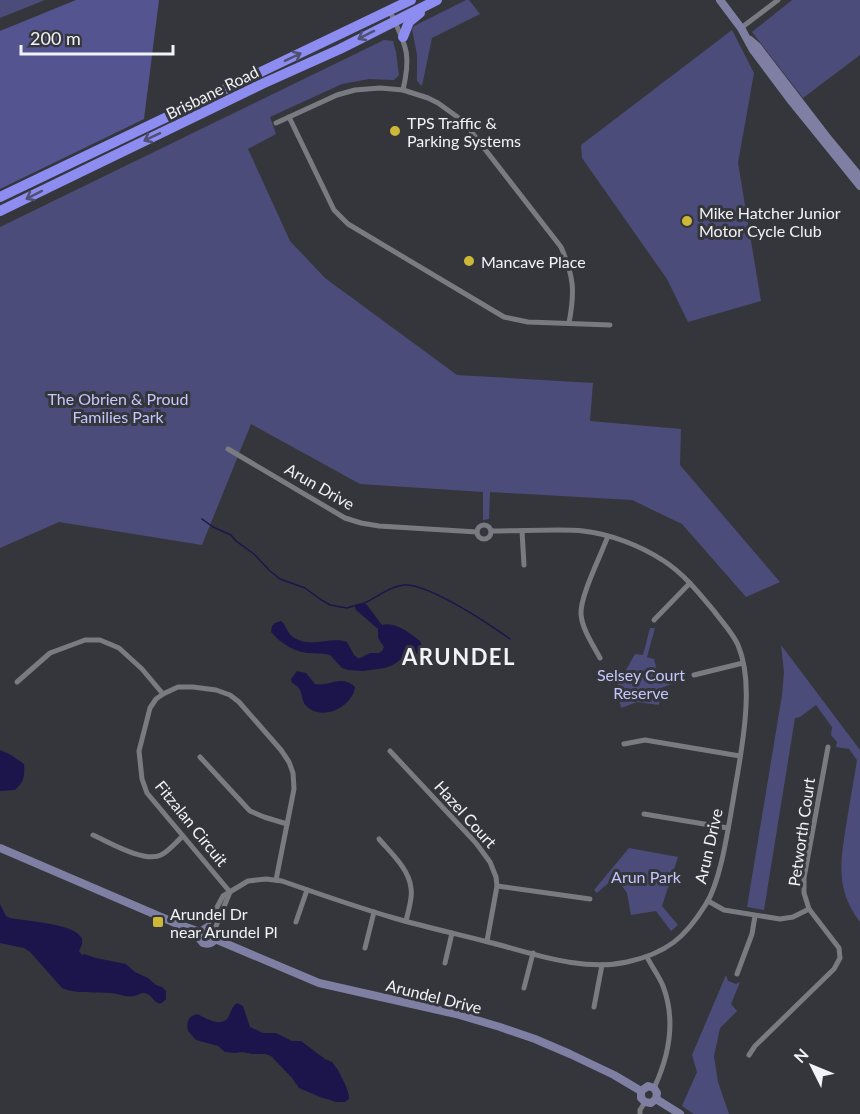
<svg xmlns="http://www.w3.org/2000/svg" width="860" height="1114" viewBox="0 0 860 1114" font-family="Lato,sans-serif">
<rect width="100%" height="100%" fill="#35363b"/>
<g fill="#4b4c7a">
<polygon points="0,0 45,0 0,18"/>
<polygon points="466,0 469,0 480,14 432,38 422,86 417,81 417,55 412,29 414,26"/>
<polygon points="792,0 860,0 860,55 803,98 752,32"/>
<polygon points="732,30 754,73 738,163 761,301 688,322 667,279 582,158 581,145"/>
<polygon points="384,40 393,41 396,52 399,75 394,80 369,79 342,84 270,117 276,134 248,149 290,241 325,278 457,375 593,383 590,421 681,429 680,465 780,582 746,597 682,524 632,500 490,492 489,519 483,520 483,492 360,484 251,424 202,545 59,522 0,548 0,227"/>
<polygon points="650,628 655,628 647,657 654,659 660,683 682,676 683,680 661,688 659,705 637,702 621,708 617,686 635,654 643,655"/>
<path d="M781,645L860,750V922C834,888 841,859 847,820C850,800 854,780 857,760L849,749L836,747L837,742L831,735L832,727L816,705L800,717L795,718L764,910L747,907L782,695L784,672Z"/>
<polygon points="629,848 678,857 662,906 678,925 671,931 656,911 631,915 627,893 618,880 613,879 597,893 594,890"/>
<polygon points="726,975 728,981 736,984 740,982 731,1004 737,1011 720,1028 714,1056 718,1082 729,1114 694,1114 682,1106 697,1072 692,1055"/>
</g>
<polygon fill="#545491" points="76,0 159,0 144,119 0,189 0,31"/>
<g fill="#1c154c">
<path d="M363,603L367,605L382,625C395,621 410,633 420,641L422,646L421,650L415,655L412,653H410L393,665L385,668L363,671L348,670L342,668L330,655C323,653 317,654 310,653C296,653 280,643 271,632L272,626L275,623L281,621C287,626 287,633 293,637C311,649 330,636 347,642L354,655L358,658H360L370,653H379L382,651L384,647L378,638V629L356,610L355,607L357,604Z"/>
<path d="M297,671L306,673L315,684C331,687 340,674 355,687C353,705 327,720 310,709C297,701 307,690 292,683L291,679Z"/>
<path d="M0,750L11,755L24,764C25,776 24,782 15,790L0,791Z"/>
<path d="M0,904L6,916L10,918C25,921 72,923 81,937C84,942 81,947 79,951L81,954L83,955L84,954L96,958L126,964L135,972L148,978L156,985L162,987L166,991V999C155,1012 154,992 143,993C140,993 137,996 134,996C126,998 118,993 110,993C95,992 76,994 62,988L30,952L24,948L0,943Z"/>
<path d="M237,1003L243,1006L250,1027L263,1033H276L292,1041H301L325,1059L332,1062L338,1070L346,1086L349,1096V1099L345,1102H336L320,1097L299,1088L292,1078L271,1056L265,1054H252L242,1052L235,1053L225,1052L218,1046L196,1040L188,1031C186,1023 188,1016 197,1014C206,1018 222,1029 229,1016C231,1011 232,1007 237,1003Z"/>
</g>
<g fill="none" stroke-linecap="round" stroke-linejoin="round">
<g stroke="#1c154c" stroke-width="1.5">
<polyline points="202,519 213,527 231,535 236,541 254,554 269,570 280,579 305,588 320,599 330,605 347,608 357,605"/>
<path d="M362,604C377,598 387,587 404,585C428,583 489,624 510,639"/>
</g>
<g stroke="#7a7a81" stroke-width="5">
<path d="M390,11C405,45 412,51 403,90"/>
<polyline points="741,28 778,0"/>
<polyline points="289,117 334,210 348,224 504,317 528,322 610,325"/>
<path d="M276,123L337,95L355,90L380,88L403,90L428,98L438,103L463,121L561,247C574,277 575,291 569,323"/>
<polyline points="228,449 345,518 361,523 379,526 477,532"/>
<circle cx="484" cy="532" r="7"/>
<polyline points="522,531 524,565"/>
<polyline points="654,620 690,583"/>
<path d="M600,658C593,645 582,629 581,614C580,596 601,555 608,536"/>
<polyline points="694,675 743,663"/>
<polyline points="17,682 50,653 85,640 100,640 119,648 142,669 163,694"/>
<polyline points="624,744 645,740 740,756"/>
<polyline points="390,751 476,843 490,862 496,877 497,886 487,941"/>
<polyline points="200,757 250,811 264,817 287,824"/>
<polyline points="644,814 728,828"/>
<path d="M93,835C109,842 144,863 161,855C169,851 176,842 183,836"/>
<path d="M379,839C391,853 409,869 411,888C413,898 408,911 406,921"/>
<polyline points="497,886 590,899"/>
<polyline points="230,892 147,793 142,779 139,751 150,708 156,699 163,694 178,687 193,687 216,690 230,695 239,702 281,750 289,762 293,773 294,789 276,880"/>
<polyline points="708,901 724,910 780,919 793,917 809,909"/>
<polyline points="296,922 307,890"/>
<path d="M206,928L223,896L248,881L266,879L282,881C319,894 356,907 394,918C425,927 457,934 488,942C533,953 581,972 627,962C667,953 685,938 706,904C721,880 728,829 733,801C738,769 745,737 746,705C747,686 745,662 738,645C732,632 722,622 714,611C699,593 684,574 664,561C641,546 611,534 583,531C575,530 566,530 558,530C536,530 514,531 492,531"/>
<polyline points="214,931 230,892"/>
<polyline points="365,948 374,912"/>
<path d="M647,957C652,967 659,976 663,986C676,1020 669,1056 654,1088"/>
<polyline points="445,963 452,933"/>
<polyline points="737,974 752,934 755,916"/>
<polyline points="524,988 533,953"/>
<polyline points="594,1007 602,965"/>
<polyline points="749,1055 755,1046 834,969 840,958 839,948 809,909 804,893 804,878 828,747"/>
<polyline points="640,1114 640,1110 645,1102"/>
</g>
<g stroke="#7f7fa3" stroke-width="8">
<polyline points="720,0 741,28 753,50 792,102 860,186"/>
<polyline points="750,40 757,46 826,136 860,177"/>
<polyline points="0,848 175,923 200,932"/>
<path d="M200,932L199,938L203,943C209,945 212,944 215,939"/>
<polyline points="200,932 206,928 214,931 215,939"/>
<polyline points="215,939 319,983 456,1014 500,1027 535,1039 570,1054 614,1075 641,1091"/>
<polyline points="641,1091 648,1086 654,1088 657,1093 656,1099"/>
<polyline points="641,1091 641,1098 645,1102 651,1103 656,1099"/>
<polyline points="656,1099 680,1114"/>
</g>
<g stroke="#8c8cf1" stroke-width="10">
<polyline points="403,37 409,22 420,13"/>
<polyline points="0,197 411,0"/>
<polyline points="0,211 262,84 340,49 437,0"/>
</g>
</g>
<defs><path id="oneway-shaft" d="M-6 0H5M1.5-3L5.5 0L1.5 3" fill="none" stroke-width="1.6" stroke-linecap="round" stroke-linejoin="round" transform="scale(1.5)"/></defs>
<g stroke="#4f5072">
<use href="#oneway-shaft" transform="translate(366 35) rotate(153)"/>
<use href="#oneway-shaft" transform="translate(293 57) rotate(-26)"/>
<use href="#oneway-shaft" transform="translate(152 137) rotate(155)"/>
<use href="#oneway-shaft" transform="translate(34 195) rotate(153)"/>
</g>
<g fill="#ceb838" stroke="#35363b" stroke-width="2">
<circle cx="395" cy="131" r="6"/>
<circle cx="687" cy="221" r="6"/>
<circle cx="469" cy="261" r="6"/>
<rect x="152" y="916" width="12" height="12" rx="3"/>
</g>
<g text-anchor="middle" dominant-baseline="central" stroke-width="6" stroke-linejoin="round" paint-order="stroke">
<g font-size="16" fill="#f2f3f6" stroke="#35363b">
<text transform="translate(212 92) rotate(-26)">Brisbane Road</text>
<text transform="translate(320 486) rotate(30)">Arun Drive</text>
<text transform="translate(466 814) rotate(48)">Hazel Court</text>
<text transform="translate(192 823) rotate(51)">Fitzalan Circuit</text>
<text transform="translate(801 832) rotate(-82)">Petworth Court</text>
<text transform="translate(708 846) rotate(-77)">Arun Drive</text>
<text transform="translate(434 996) rotate(14)">Arundel Drive</text>
</g>
<g font-size="16" fill="#f2f3f6" stroke="#35363b" text-anchor="start">
<text x="407" y="122">TPS Traffic &amp;<tspan x="407" dy="18">Parking Systems</tspan></text>
<text x="699" y="212">Mike Hatcher Junior<tspan x="699" dy="18">Motor Cycle Club</tspan></text>
<text x="481" y="261">Mancave Place</text>
<text x="170" y="913">Arundel Dr<tspan x="170" dy="18">near Arundel Pl</tspan></text>
</g>
<g font-size="16" fill="#c4c7fe" stroke="#35363b">
<text x="118" y="398">The Obrien &amp; Proud<tspan x="118" dy="18">Families Park</tspan></text>
<text x="641" y="674">Selsey Court<tspan x="641" dy="18">Reserve</tspan></text>
<text x="646" y="876">Arun Park</text>
</g>
<g font-size="22" font-weight="bold" letter-spacing="1.5" fill="#f2f3f6" stroke="#35363b">
<text x="459" y="656">ARUNDEL</text>
</g>
</g>
<g transform="translate(812 1066) rotate(313)" stroke="#35363b" stroke-width="4.5" paint-order="stroke">
<path d="M0-4.5L10 22L0 15L-10 22Z" fill="#f2f3f6"/>
<text y="-9" font-size="16" font-weight="bold" text-anchor="middle" fill="#f2f3f6">N</text>
</g>
<path d="M21 45v9h152v-9" fill="none" stroke="#f2f3f6" stroke-width="3"/>
<text x="30" y="45" font-size="18" fill="#f2f3f6" stroke="#35363b" stroke-width="4.5" paint-order="stroke">200 m</text>
</svg>
